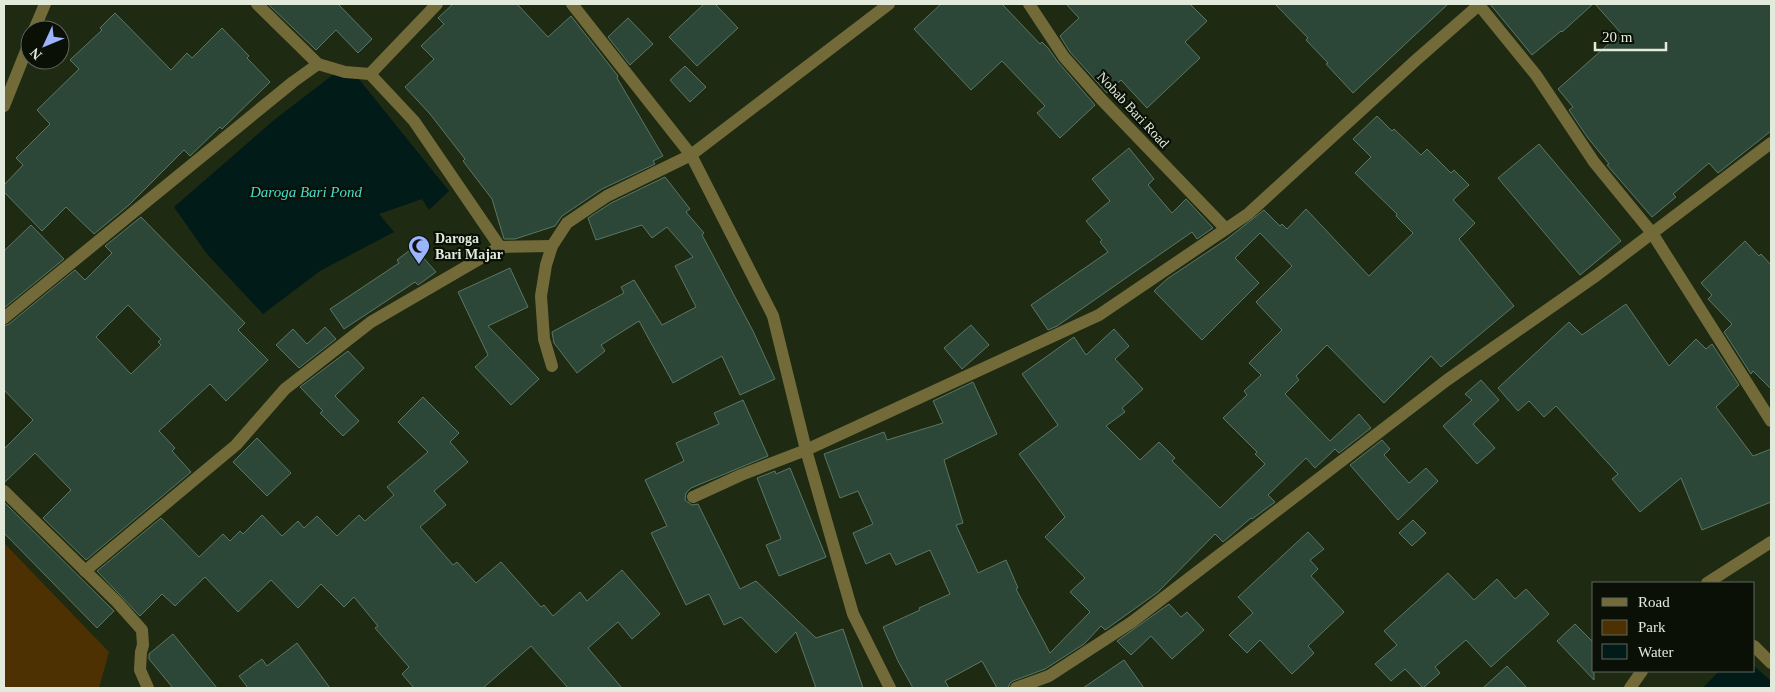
<svg xmlns="http://www.w3.org/2000/svg" width="1775" height="692" viewBox="0 0 1775 692" font-family="'Times New Roman',serif">
<rect width="100%" height="100%" fill="#1f2a12"/>
<polygon fill="#4d3103" points="4,543 109,652 99,688 4,688"/>
<g fill="#001b18">
<polygon points="334,74 358,78 449,191 429,210 422,199 379,214 394,232 320,271 263,314 207,254 174,207 274,120"/>
<polygon points="1754,666 1771,681 1771,688 1703,688 1719,671 1754,671"/>
</g>
<g fill="#2c4737" stroke="#5b7765" fill-rule="evenodd">
<polygon points="268,4 338,4 372,39 358,53 336,30 316,50"/>
<polygon points="453,4 517,4 548,37 571,16 618,76 617,78 663,156 653,161 655,164 602,189 562,216 555,226 515,239 504,239 492,199 463,161 465,159 430,114 405,87 434,59 421,46 444,24 438,18"/>
<polygon points="704,4 715,4 738,28 697,66 669,37"/>
<polygon points="941,4 1002,4 1040,44 1042,42 1048,48 1058,62 1095,105 1060,138 1037,113 1045,106 1002,61 971,90 914,29"/>
<polygon points="1066,4 1190,4 1207,21 1185,42 1200,58 1147,108 1121,80 1107,93 1070,52 1060,36 1079,18"/>
<polygon points="1275,4 1448,4 1353,93 1326,64 1328,63 1306,40 1308,38"/>
<polygon points="1490,4 1593,4 1562,32 1561,31 1532,55"/>
<polygon points="1595,4 1771,4 1771,131 1718,173 1709,163 1673,194 1676,197 1652,217 1607,165 1609,164 1588,138 1569,110 1573,107 1558,89 1621,33"/>
<polygon points="115,13 171,70 187,53 192,58 222,28 249,56 247,58 270,82 222,129 220,127 190,156 184,150 129,205 94,234 66,207 42,231 4,192 4,185 23,165 16,158 50,124 37,110 79,69 70,60 102,30 100,28"/>
<polygon points="628,18 653,44 630,65 608,37"/>
<polygon points="685,66 706,87 690,102 670,80"/>
<polygon points="1377,116 1392,131 1394,129 1421,155 1427,149 1451,173 1454,170 1469,185 1453,200 1475,223 1459,239 1514,306 1441,367 1431,356 1384,403 1327,345 1296,376 1299,380 1285,394 1330,441 1359,414 1371,428 1339,453 1335,449 1315,468 1306,458 1268,495 1275,502 1252,519 1251,518 1223,542 1215,534 1158,592 1105,630 1101,626 1084,644 1045,669 1013,681 1010,683 1008,688 997,688 982,661 945,681 949,688 913,688 898,661 883,627 920,610 919,608 950,594 930,550 896,565 890,553 866,564 853,533 873,524 858,491 840,498 824,454 884,432 887,440 943,423 933,401 973,382 997,434 944,460 963,523 956,525 978,573 1006,560 1018,588 1016,589 1050,653 1090,612 1070,592 1085,578 1045,537 1065,517 1019,454 1058,425 1022,374 1074,337 1086,355 1114,329 1129,346 1115,359 1143,389 1122,408 1125,412 1106,426 1140,460 1159,442 1175,458 1172,461 1220,508 1265,464 1255,454 1257,452 1223,418 1247,395 1244,391 1261,375 1249,363 1282,330 1256,302 1292,266 1260,233 1235,258 1259,283 1202,340 1154,291 1167,279 1227,239 1264,210 1280,226 1282,224 1287,229 1306,209 1369,276 1413,233 1396,216 1397,214 1355,173 1371,157 1353,139"/>
<polygon points="1539,144 1621,241 1580,275 1498,178"/>
<polygon points="1129,148 1154,179 1148,185 1172,213 1186,199 1213,228 1197,239 1192,232 1057,326 1048,330 1031,305 1108,252 1100,242 1102,240 1086,221 1110,201 1092,179"/>
<polygon points="665,177 690,209 686,212 704,233 702,235 753,331 775,379 740,395 722,356 673,383 639,321 601,345 605,351 577,373 554,343 552,332 624,293 621,287 634,280 662,325 696,307 675,266 693,257 667,227 652,238 642,225 596,240 588,218 611,203"/>
<path d="M141,217L245,323L238,330L268,360L226,401L210,384L159,431L175,448L172,451L191,472L86,560L43,518L71,490L35,453L4,483V449L33,420L4,390V326L9,324L75,270L85,280L112,253L105,246ZM128,305L161,339L158,342L161,345L131,374L96,337Z"/>
<polygon points="31,225 64,259 4,308 4,251"/>
<polygon points="1745,241 1759,256 1761,254 1771,265 1771,389 1753,371 1751,374 1724,332 1732,324 1708,299 1712,295 1701,283"/>
<polygon points="414,247 436,272 418,285 415,282 344,329 330,309 399,263 397,260"/>
<polygon points="510,268 528,307 488,326 539,379 511,405 475,367 488,355 458,292"/>
<polygon points="1626,304 1669,366 1696,339 1706,349 1712,344 1739,385 1716,407 1753,456 1771,449 1771,502 1702,530 1681,478 1640,512 1612,479 1618,474 1556,406 1544,417 1529,401 1518,411 1498,388 1569,322 1582,335"/>
<polygon points="971,325 989,345 962,369 944,348"/>
<polygon points="325,327 336,339 299,368 276,345 293,329 307,344"/>
<polygon points="348,351 364,368 335,396 359,421 343,436 320,413 323,411 300,387"/>
<polygon points="1481,380 1499,400 1473,424 1495,448 1477,464 1443,426 1472,400 1465,394"/>
<polygon points="423,397 459,433 450,442 468,462 434,491 446,505 420,527 453,565 457,562 476,583 501,562 541,607 544,605 553,616 580,592 587,601 622,570 660,614 632,639 618,622 588,648 622,688 568,688 531,646 483,688 414,688 402,674 409,667 375,628 378,626 354,597 344,607 321,584 298,608 271,580 238,612 205,577 175,606 162,594 140,616 97,571 161,518 199,557 223,534 230,541 240,531 243,534 262,515 282,536 298,521 304,528 317,516 337,536 359,515 365,521 394,495 387,487 428,452 398,422"/>
<polygon points="743,400 768,456 691,488 686,493 685,500 692,505 698,504 740,589 756,581 816,638 843,629 863,688 816,688 796,632 776,653 741,617 724,625 709,594 686,605 651,533 667,526 645,480 684,461 676,443 719,424 714,413"/>
<polygon points="257,438 291,473 267,496 233,462"/>
<polygon points="1382,440 1390,449 1384,455 1409,483 1426,468 1438,481 1398,520 1350,465"/>
<polygon points="790,468 826,557 779,576 766,545 781,539 757,478 775,471 776,474"/>
<polygon points="4,502 114,611 97,628 4,533"/>
<polygon points="1413,520 1426,533 1412,546 1399,533"/>
<polygon points="1308,532 1324,549 1310,560 1318,569 1311,576 1344,612 1308,646 1314,653 1292,674 1260,640 1247,653 1229,635 1253,613 1238,597"/>
<polygon points="1448,573 1474,600 1497,579 1515,599 1526,589 1549,614 1491,667 1466,640 1435,667 1440,673 1423,688 1405,669 1391,681 1375,664 1397,645 1384,631"/>
<polygon points="1169,604 1181,617 1187,612 1204,630 1172,659 1151,636 1131,655 1117,641"/>
<polygon points="1575,624 1594,643 1594,680 1557,641"/>
<polygon points="173,634 217,688 173,688 149,659 149,654"/>
<polygon points="297,643 330,688 248,688 239,676 262,659 267,666"/>
<polygon points="1124,660 1144,688 1083,688"/>
<polygon points="1507,666 1527,688 1483,688"/>
</g>
<g fill="none" stroke-linecap="round" stroke-linejoin="round">
<g stroke="#726b39" stroke-width="12">
<polyline points="257,4 318,64 345,72 370,74 414,121 500,247 552,246"/>
<polyline points="572,4 691,155 773,316 806,450 853,614 890,688"/>
<polyline points="1029,4 1064,57 1101,99 1226,229"/>
<polyline points="1479,5 1536,75 1594,162 1652,233 1771,421"/>
<polyline points="34,30 45,4"/>
<polyline points="370,74 437,4"/>
<polyline points="4,106 30,41"/>
<polyline points="4,318 293,82 318,64"/>
<polyline points="552,366 544,339 541,296 546,265 552,246 567,223 607,196 691,155 889,4"/>
<polyline points="4,491 117,602 142,630 143,645 141,652 140,670 148,688"/>
<polyline points="693,497 741,475 806,450 1099,315 1248,214 1415,61 1480,4"/>
<polyline points="85,571 236,445 285,389 371,322 500,247"/>
<polyline points="1707,583 1771,542"/>
<polyline points="1754,646 1771,663"/>
<polyline points="1016,688 1049,676 1132,622 1447,380 1597,275 1771,143"/>
<polyline points="1630,688 1642,671"/>
</g>
</g>
<defs>
<g id="mosque-pin" transform="scale(1.125)"><path d="M0 17L-7.5 6A9.5 9.5 0 1 1 7.5 6Z" fill="#9ab5fd" stroke="#0b1007"/><path d="M3.5-4.9A6 6 0 1 0 3.5 4.9A5 5 0 1 1 3.5-4.9Z" fill="#111"/></g>
</defs>
<g fill-rule="evenodd">
<use href="#mosque-pin" x="419" y="246"/>
</g>
<g text-anchor="middle" dominant-baseline="central" stroke-width="4.5" stroke-linejoin="round" paint-order="stroke">
<g font-size="14" fill="#e2eadb" stroke="#0b1007">
<text transform="translate(1133 110) rotate(47)">Nobab Bari Road</text>
</g>
<g font-size="14" font-weight="bold" fill="#e2eadb" stroke="#0b1007" text-anchor="start">
<text x="435" y="238">Daroga<tspan x="435" dy="16">Bari Majar</tspan></text>
</g>
<g font-size="15" font-style="italic" fill="#47dccc" stroke="#0b1007">
<text x="306" y="192">Daroga Bari Pond</text>
</g>
</g>
<rect width="1775" height="692" fill="none" stroke="#e2eadb" stroke-width="10"/>
<rect x="1592" y="582" width="162" height="90" fill="#0b1007" stroke="#61675c"/>
<rect x="1602" y="598" width="25" height="8" fill="#726b39" stroke="#61675c"/>
<text x="1638" y="607" font-size="15" fill="#e2eadb">Road</text>
<rect x="1602" y="620" width="25" height="15" fill="#4d3103" stroke="#61675c"/>
<text x="1638" y="632" font-size="15" fill="#e2eadb">Park</text>
<rect x="1602" y="644" width="25" height="15" fill="#001b18" stroke="#61675c"/>
<text x="1638" y="657" font-size="15" fill="#e2eadb">Water</text>
<g transform="translate(45 45) rotate(226)"><circle r="24" fill="#0b1007" stroke="#61675c"/>
<path d="M0-4L9 19L0 12L-9 19Z" fill="#9ab5fd"/>
<text y="-8" font-size="14" font-weight="bold" text-anchor="middle" fill="#e2eadb">N</text>
</g>
<path d="M1595 42v8h71v-8" fill="none" stroke="#e2eadb" stroke-width="2.5"/>
<text x="1602" y="42" font-size="15" fill="#e2eadb" stroke="#0b1007" stroke-width="4" paint-order="stroke">20 m</text>
</svg>
